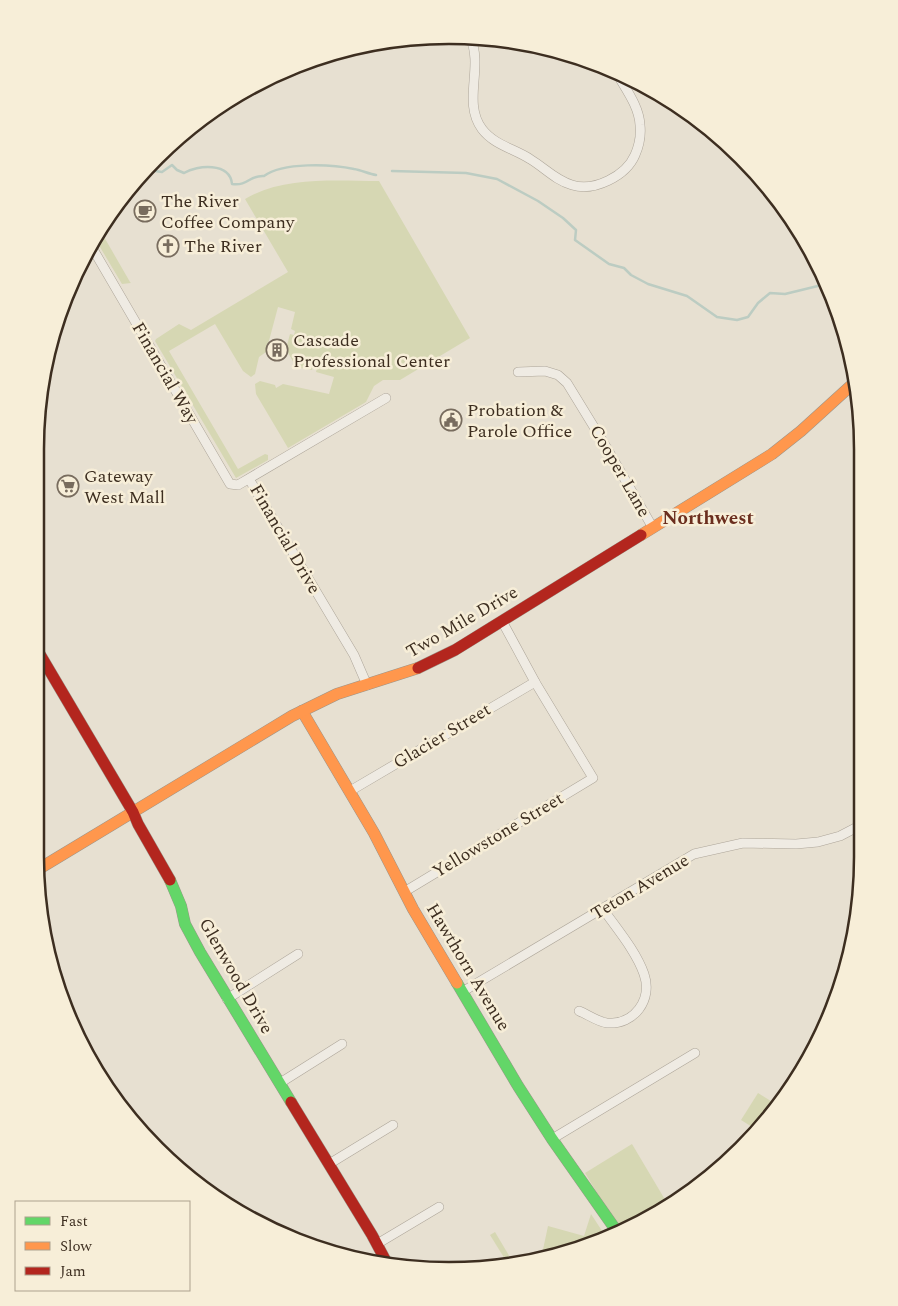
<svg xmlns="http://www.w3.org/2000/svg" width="898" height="1306" viewBox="0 0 898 1306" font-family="Spectral,serif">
<rect width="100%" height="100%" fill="#e7e0d1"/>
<g fill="#d6d7b3">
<path d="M379,181L470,338L400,380H383L374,386L366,402L288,448L256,394L255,384L260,381L275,385L276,388L283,384L329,394L334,377L316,372L317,368L313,367L312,370L296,367L286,349L290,334L294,335L295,331L291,329L295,312L278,307L266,352L259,357L255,374L251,377L243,371L215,324L169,351L238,469L265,454L268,455V460L236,478L155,341L156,339L179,324L191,330L288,272L245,199C284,176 335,181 379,181Z"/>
<polygon points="100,230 130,282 131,283 122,284 94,237"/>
<polygon points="758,1093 774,1103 757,1130 741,1120"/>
<polygon points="632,1144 667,1203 632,1228 621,1232 585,1173"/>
<polygon points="591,1214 606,1237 541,1259 548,1226 584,1236"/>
<polygon points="495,1232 514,1264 508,1264 490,1235"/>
</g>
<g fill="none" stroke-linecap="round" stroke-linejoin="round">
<g stroke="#bcccc2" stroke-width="2.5">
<polyline points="392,171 466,173 497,179 538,201 563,218 576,230 575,240 609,264 624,268 631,275 648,284 687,296 717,317 737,320 748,317 758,303 770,293 785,294 826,284"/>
<path d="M144,172L149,170L162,172L172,165L177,170L184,173C197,165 230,162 232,184C249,186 249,175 264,176C283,162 331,164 354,169C361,170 369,174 376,175"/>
</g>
<g stroke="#ada599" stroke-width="10">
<g id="street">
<path d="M470,37C484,67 462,102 482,129C494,145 515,149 530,159C545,168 555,180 572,185C594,192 626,176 635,155C639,146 641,134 640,125C639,105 624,87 615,70"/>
<polyline points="752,170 767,192"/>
<polyline points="90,244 230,484 238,485 386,398"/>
<polyline points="518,372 545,371 558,375 567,383 605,445 653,528"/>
<polyline points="249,479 354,655 367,685"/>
<polyline points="350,791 535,682"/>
<polyline points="404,892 593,778 535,682 502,621"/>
<polyline points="462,992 694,854 743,843 796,844 818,842 840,836 863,824"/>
<polyline points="227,999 298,954"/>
<path d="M579,1011C587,1014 598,1022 607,1023C634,1025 653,1000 644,974C636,951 617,929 603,909"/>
<polyline points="280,1083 342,1044"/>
<polyline points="552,1139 695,1053"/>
<polyline points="329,1164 393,1125"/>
<polyline points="377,1244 439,1207"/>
</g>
</g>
<g stroke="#9c958a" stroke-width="12">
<g id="fast">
<polyline points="170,880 181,906 185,924 200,952 291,1102"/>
<polyline points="457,983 518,1086 552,1139 618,1233"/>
</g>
</g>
<g stroke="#9c958a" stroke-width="12">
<g id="slow">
<polyline points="641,535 772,454 801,431 856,381"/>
<polyline points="302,711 374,833 413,909 457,983"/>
<polyline points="37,870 292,716 337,694 418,668"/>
</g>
</g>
<g stroke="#9c958a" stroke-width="12">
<g id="jam">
<polyline points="35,646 133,812 138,824 170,880"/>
<polyline points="418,668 455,650 641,535"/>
<polyline points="291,1102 372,1235 388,1265"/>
</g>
</g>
<use href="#street" stroke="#efebe3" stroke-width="9"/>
<use href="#fast" stroke="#63d668" stroke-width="11"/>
<use href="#slow" stroke="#ff974d" stroke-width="11"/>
<use href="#jam" stroke="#b3261e" stroke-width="11"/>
</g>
<defs>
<g id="cafe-ring" transform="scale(1.125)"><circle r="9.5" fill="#f7eed8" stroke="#786c5e" stroke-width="1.5"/><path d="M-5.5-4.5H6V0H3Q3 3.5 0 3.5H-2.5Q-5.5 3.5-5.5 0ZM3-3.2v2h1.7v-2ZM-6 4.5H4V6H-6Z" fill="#786c5e"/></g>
<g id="church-ring" transform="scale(1.125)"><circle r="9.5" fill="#f7eed8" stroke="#786c5e" stroke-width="1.5"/><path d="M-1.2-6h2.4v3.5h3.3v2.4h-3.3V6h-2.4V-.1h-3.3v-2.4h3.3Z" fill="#786c5e"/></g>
<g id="building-ring" transform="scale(1.125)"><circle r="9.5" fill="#f7eed8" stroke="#786c5e" stroke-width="1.5"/><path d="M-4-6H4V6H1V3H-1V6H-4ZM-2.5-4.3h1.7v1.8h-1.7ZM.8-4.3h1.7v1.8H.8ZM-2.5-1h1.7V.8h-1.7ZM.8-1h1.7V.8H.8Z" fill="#786c5e"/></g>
<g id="civic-ring" transform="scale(1.125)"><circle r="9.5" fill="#f7eed8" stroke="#786c5e" stroke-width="1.5"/><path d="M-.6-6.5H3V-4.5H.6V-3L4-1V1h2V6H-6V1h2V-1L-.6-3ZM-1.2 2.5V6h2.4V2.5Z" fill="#786c5e"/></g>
<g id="supermarket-ring" transform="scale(1.125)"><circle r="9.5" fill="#f7eed8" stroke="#786c5e" stroke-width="1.5"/><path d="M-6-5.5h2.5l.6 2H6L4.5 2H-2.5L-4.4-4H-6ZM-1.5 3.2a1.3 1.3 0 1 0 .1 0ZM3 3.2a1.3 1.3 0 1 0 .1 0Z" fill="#786c5e"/></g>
</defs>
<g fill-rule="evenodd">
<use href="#cafe-ring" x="145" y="211"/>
<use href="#church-ring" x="168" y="246"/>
<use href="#building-ring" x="277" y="350"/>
<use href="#civic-ring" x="451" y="420"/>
<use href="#supermarket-ring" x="68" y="486"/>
</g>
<g text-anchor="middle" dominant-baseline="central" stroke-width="5" stroke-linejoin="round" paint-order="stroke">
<g font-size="18" fill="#3d2e20" stroke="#f7eed8" text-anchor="start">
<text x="161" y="201">The River<tspan x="161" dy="21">Coffee Company</tspan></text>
<text x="184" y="246">The River</text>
<text x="293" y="340">Cascade<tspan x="293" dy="21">Professional Center</tspan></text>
<text x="467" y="410">Probation &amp;<tspan x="467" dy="21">Parole Office</tspan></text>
<text x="84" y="476">Gateway<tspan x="84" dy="21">West Mall</tspan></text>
</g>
<g font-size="18" fill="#3d2e20" stroke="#f7eed8">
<text transform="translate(165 373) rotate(60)">Financial Way</text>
<text transform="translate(620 471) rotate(60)">Cooper Lane</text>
<text transform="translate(285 539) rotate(60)">Financial Drive</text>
<text transform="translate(462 622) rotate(-30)">Two Mile Drive</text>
<text transform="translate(442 736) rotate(-31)">Glacier Street</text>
<text transform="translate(498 835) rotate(-31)">Yellowstone Street</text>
<text transform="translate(640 887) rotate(-31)">Teton Avenue</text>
<text transform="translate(468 967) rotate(59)">Hawthorn Avenue</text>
<text transform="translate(236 976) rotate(60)">Glenwood Drive</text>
</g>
<g font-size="19" font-weight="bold" fill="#6b2e1e" stroke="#f7eed8">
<text x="708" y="518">Northwest</text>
</g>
</g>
<path d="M0 0H898V1306H0ZM449 44H449A405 405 0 0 1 854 449V857A405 405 0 0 1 449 1262H449A405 405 0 0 1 44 857V449A405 405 0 0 1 449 44Z" fill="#f7eed8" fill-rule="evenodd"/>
<path fill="none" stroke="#3d2e20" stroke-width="2.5" d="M449 44H449A405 405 0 0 1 854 449V857A405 405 0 0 1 449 1262H449A405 405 0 0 1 44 857V449A405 405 0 0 1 449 44Z"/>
<rect x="15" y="1201" width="175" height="90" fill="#f7eed8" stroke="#ada18e"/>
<rect x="25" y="1217" width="25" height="8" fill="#63d668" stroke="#ada18e"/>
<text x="60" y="1226" font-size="15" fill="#3d2e20">Fast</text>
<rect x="25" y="1242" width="25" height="8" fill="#ff974d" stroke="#ada18e"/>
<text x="60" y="1251" font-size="15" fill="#3d2e20">Slow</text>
<rect x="25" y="1267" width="25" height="8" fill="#b3261e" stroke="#ada18e"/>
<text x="60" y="1276" font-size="15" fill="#3d2e20">Jam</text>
</svg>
